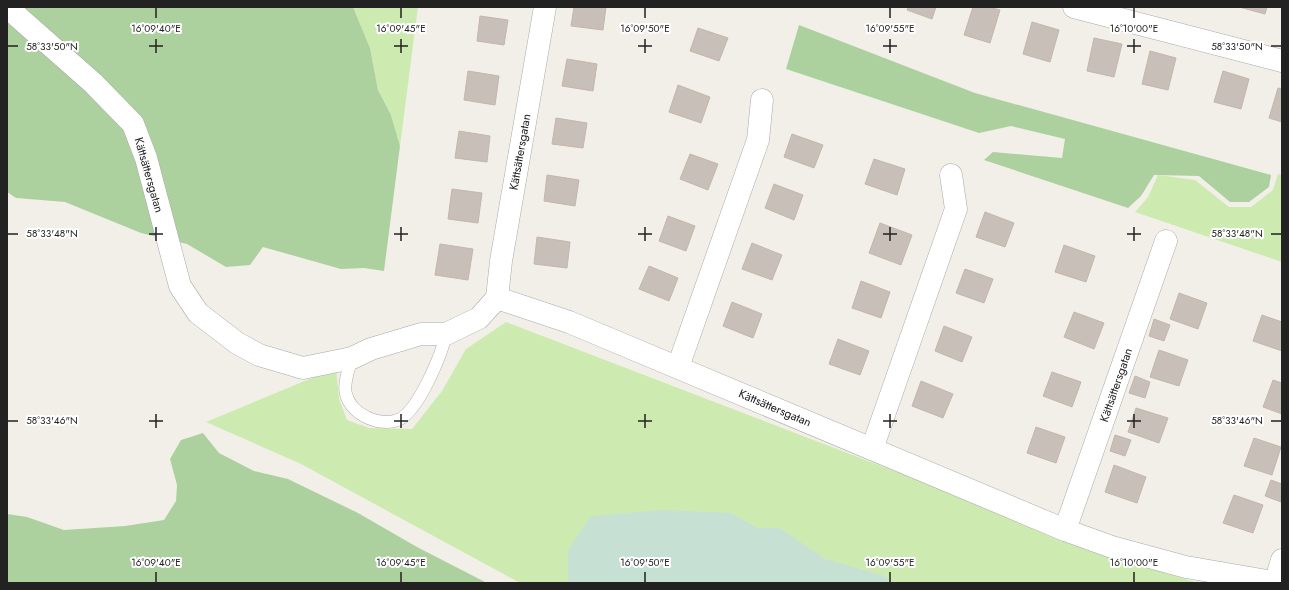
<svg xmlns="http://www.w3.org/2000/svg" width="1289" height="590" viewBox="0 0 1289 590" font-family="Jost,sans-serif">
<rect width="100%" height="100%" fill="#f2efe9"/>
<g fill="#cdebb0">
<polygon points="353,7 418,7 400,146 391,115 378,90 370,48"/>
<polygon points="1278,174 1282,175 1282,262 1135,212 1148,197 1158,175 1195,180 1229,207 1251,207 1273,190"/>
<polygon points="506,322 991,508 1059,540 1198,583 520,583 301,464 206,422 336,368 339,399 347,420 369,428 412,429 442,391 466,349"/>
</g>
<g fill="#add19e">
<polygon points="7,7 353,7 370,48 378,90 391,115 400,146 384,271 364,268 341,269 263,247 250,265 226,267 187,244 141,233 65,202 16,198 7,192"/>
<polygon points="799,25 975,93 1271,175 1269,187 1249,202 1230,202 1199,176 1154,175 1141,196 1128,208 984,160 993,152 1062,158 1065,139 1011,126 979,133 786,69"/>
<polygon points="203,433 219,453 254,471 288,479 358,513 417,547 487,583 7,583 7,514 27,517 64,530 125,526 164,520 176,501 177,485 170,459 181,440"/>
</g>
<polygon fill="#c6e0d4" points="663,510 731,513 757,528 780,528 825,559 882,575 892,583 568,583 568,550 591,516"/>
<g fill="#c7bfb8" stroke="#c4b6ab">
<polygon points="574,7 606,7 603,30 571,26"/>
<polygon points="908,7 936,7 932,19 907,10"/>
<polygon points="973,7 989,7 1000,10 990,43 964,35"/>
<polygon points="1239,7 1267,7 1265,14"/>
<polygon points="480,16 508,20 504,45 477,41"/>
<polygon points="1032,22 1059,30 1050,62 1023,54"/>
<polygon points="698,28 728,38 719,61 690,51"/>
<polygon points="1094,38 1122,44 1114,77 1087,71"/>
<polygon points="1150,51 1176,58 1168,90 1142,84"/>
<polygon points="567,59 597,64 593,91 562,86"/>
<polygon points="468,71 499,76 495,105 464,100"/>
<polygon points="1223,71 1249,79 1241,109 1214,102"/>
<polygon points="678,85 710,97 701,123 669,112"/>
<polygon points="1278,88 1282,89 1282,122 1269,118"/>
<polygon points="556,118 587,123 583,148 552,144"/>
<polygon points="459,131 490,136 487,162 455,158"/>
<polygon points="792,134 823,145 814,168 784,157"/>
<polygon points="690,154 718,164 708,190 680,179"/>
<polygon points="874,159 905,169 897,195 865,184"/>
<polygon points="547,175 579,180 575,206 544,201"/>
<polygon points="774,184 803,195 794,220 765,208"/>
<polygon points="452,189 482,193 478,223 448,219"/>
<polygon points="985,212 1014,223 1005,247 976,237"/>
<polygon points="668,216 695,226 686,251 659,241"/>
<polygon points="880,223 912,235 901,265 869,253"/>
<polygon points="537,237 570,242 567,268 534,264"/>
<polygon points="752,243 782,255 772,280 742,269"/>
<polygon points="440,244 473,249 468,280 435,275"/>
<polygon points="1064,245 1095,256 1086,282 1055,272"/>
<polygon points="649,266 678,278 669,301 639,289"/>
<polygon points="965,269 993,279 984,303 956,293"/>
<polygon points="861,281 890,292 881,318 852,308"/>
<polygon points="1179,293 1207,303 1198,329 1170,319"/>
<polygon points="732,302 762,314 753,338 723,326"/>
<polygon points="1074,312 1104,323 1094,349 1064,337"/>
<polygon points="1262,315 1282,322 1282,351 1253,341"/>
<polygon points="1154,319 1170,325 1164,341 1149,336"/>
<polygon points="944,326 972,337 962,362 935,351"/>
<polygon points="838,339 869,351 860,375 829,364"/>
<polygon points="1159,350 1188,360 1179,386 1150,377"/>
<polygon points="1052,372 1081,382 1072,407 1043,396"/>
<polygon points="1135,376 1150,382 1145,398 1129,393"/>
<polygon points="1273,380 1282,383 1282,414 1263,407"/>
<polygon points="921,381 953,394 943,418 912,406"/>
<polygon points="1136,408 1168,418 1159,443 1128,432"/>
<polygon points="1036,427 1065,437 1056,463 1027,453"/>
<polygon points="1115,435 1131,440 1125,456 1110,451"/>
<polygon points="1254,438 1281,447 1272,475 1244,466"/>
<polygon points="1114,465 1146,477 1137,503 1105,492"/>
<polygon points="1271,480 1282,484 1281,502 1265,496"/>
<polygon points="1234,495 1263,505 1253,533 1223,523"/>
</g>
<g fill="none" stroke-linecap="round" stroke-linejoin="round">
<g stroke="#a9a9a9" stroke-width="13">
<path id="service" d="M352,358C349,368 343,384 346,394C351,415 381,428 400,419C419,409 442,354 446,334"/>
</g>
<g stroke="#a9a9a9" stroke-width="23">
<g id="minor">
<polyline points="10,7 17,16 93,83 133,124 146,158 180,286 198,313 237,343 259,355 303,368 352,358 371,349 421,334 446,334 479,318 497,298"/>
<polyline points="545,7 501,261 497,298 569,322 1065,530 1112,547 1186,567 1278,583"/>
<polyline points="1074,7 1282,61"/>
<polyline points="678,367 758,140 762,100"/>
<polyline points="872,449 956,209 951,175"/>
<polyline points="1065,530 1166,241"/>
<polyline points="1275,583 1282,560"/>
</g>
</g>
<use href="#service" stroke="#fff" stroke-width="12"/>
<use href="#minor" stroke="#fff" stroke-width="22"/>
</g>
<path fill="none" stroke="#222" stroke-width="1.5" d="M156,8V18M401,8V18M645,8V18M890,8V18M1134,8V18M156,39V53M401,39V53M645,39V53M890,39V53M1134,39V53M8,46H18M149,46H163M394,46H408M638,46H652M883,46H897M1127,46H1141M1271,46H1281M156,227V241M401,227V241M645,227V241M890,227V241M1134,227V241M8,234H18M149,234H163M394,234H408M638,234H652M883,234H897M1127,234H1141M1271,234H1281M156,414V428M401,414V428M645,414V428M890,414V428M1134,414V428M8,421H18M149,421H163M394,421H408M638,421H652M883,421H897M1127,421H1141M1271,421H1281M156,572V582M401,572V582M645,572V582M890,572V582M1134,572V582"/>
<g text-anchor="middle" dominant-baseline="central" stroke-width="4" stroke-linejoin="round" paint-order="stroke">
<g font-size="12" fill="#222" stroke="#fff">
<text transform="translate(520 152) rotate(-80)">Kättsättersgatan</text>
<text transform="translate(149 175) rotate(74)">Kättsättersgatan</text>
<text transform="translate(1116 385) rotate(-71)">Kättsättersgatan</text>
<text transform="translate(775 408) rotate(23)">Kättsättersgatan</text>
</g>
</g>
<g font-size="10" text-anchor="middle" fill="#222" stroke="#fff" stroke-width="4" stroke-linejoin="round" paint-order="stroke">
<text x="156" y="32">16°09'40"E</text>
<text x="401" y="32">16°09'45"E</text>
<text x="645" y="32">16°09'50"E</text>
<text x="890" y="32">16°09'55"E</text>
<text x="1134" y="32">16°10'00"E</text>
<text x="52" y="50">58°33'50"N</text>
<text x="1237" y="50">58°33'50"N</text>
<text x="52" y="237">58°33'48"N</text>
<text x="1237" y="237">58°33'48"N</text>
<text x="52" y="424">58°33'46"N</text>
<text x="1237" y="424">58°33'46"N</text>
<text x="156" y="566">16°09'40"E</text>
<text x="401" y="566">16°09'45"E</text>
<text x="645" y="566">16°09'50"E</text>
<text x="890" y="566">16°09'55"E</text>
<text x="1134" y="566">16°10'00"E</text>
</g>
<rect width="1289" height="590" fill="none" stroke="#222222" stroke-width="16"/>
</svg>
